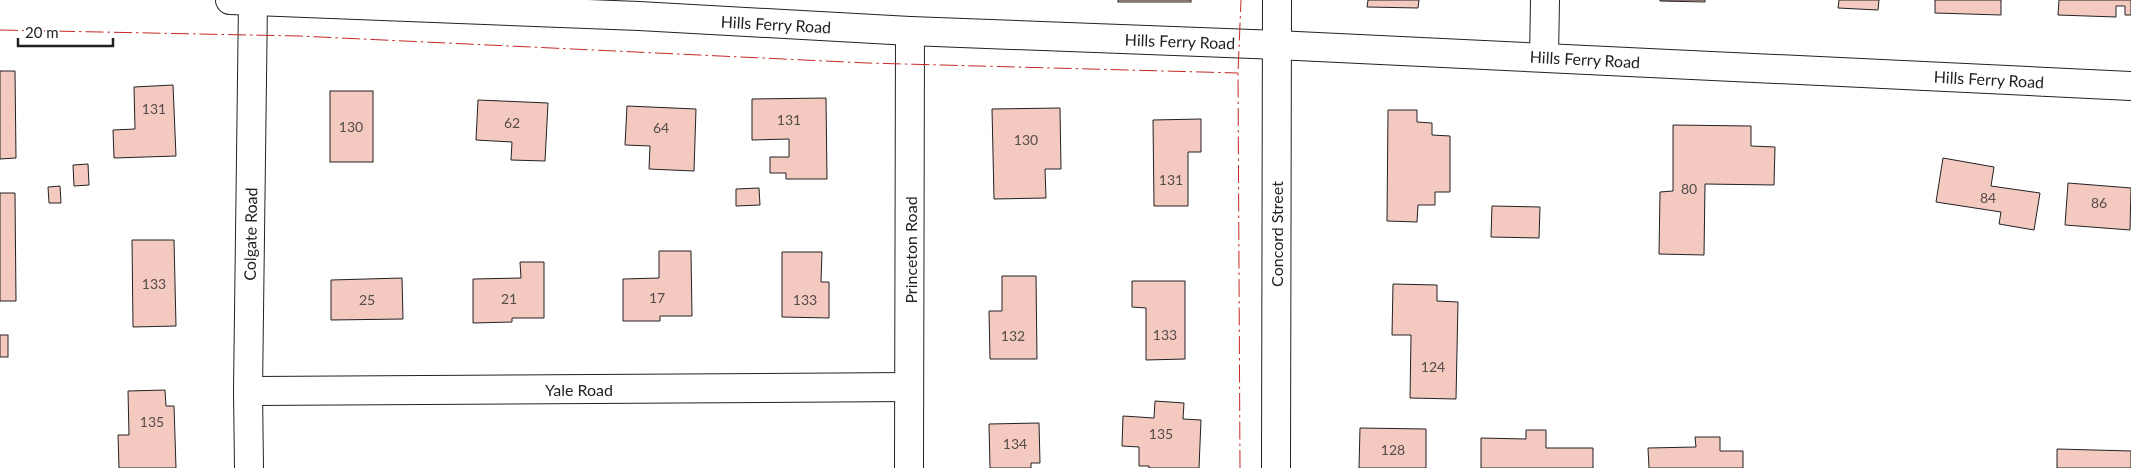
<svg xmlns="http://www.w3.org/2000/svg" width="2131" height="468" viewBox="0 0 2131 468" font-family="Lato,sans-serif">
<rect width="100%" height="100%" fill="#fff"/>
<g fill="#f3c9c0" stroke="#222">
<rect x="1118" y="0" width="73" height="2"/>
<polygon points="1368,0 1419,0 1418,8 1367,7"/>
<polygon points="1660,0 1705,0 1705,2 1660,1"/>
<polygon points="1839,0 1879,0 1878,10 1838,8"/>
<polygon points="1935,0 2001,0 2001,15 1935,13"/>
<polygon points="2059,0 2131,0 2131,15 2125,15 2125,6 2116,6 2116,17 2058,15"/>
<polygon points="0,71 15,71 16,158 0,159"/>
<polygon points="173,85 176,156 114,158 113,130 135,129 134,87"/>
<rect x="330" y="91" width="43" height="71"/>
<polygon points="826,98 827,179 786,179 786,173 770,173 770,157 789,157 789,139 752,140 752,99"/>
<polygon points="478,100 548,103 545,161 511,160 512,142 476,140"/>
<polygon points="627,106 696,109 694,171 649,169 650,146 625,145"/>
<polygon points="1060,108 1061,169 1045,169 1046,198 994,199 992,109"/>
<polygon points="1388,110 1417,110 1417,122 1432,123 1432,135 1450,136 1450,192 1435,192 1435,205 1418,205 1417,222 1387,221"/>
<polygon points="1201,119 1201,152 1188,152 1188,206 1154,206 1153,120"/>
<polygon points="1673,125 1751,126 1751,146 1775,147 1774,185 1705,184 1704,255 1659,254 1660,192 1673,191"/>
<polygon points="1943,158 1994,167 1991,186 2040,193 2034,230 1999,224 2001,212 1936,202"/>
<polygon points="88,164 89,185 74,186 73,165"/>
<polygon points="2068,183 2131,188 2130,230 2065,225"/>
<polygon points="60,186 61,203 49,203 48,187"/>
<polygon points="759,188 760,205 736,206 736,189"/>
<polygon points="0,193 15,193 16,301 0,301"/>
<polygon points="1492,206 1540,207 1539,238 1491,237"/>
<polygon points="132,240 174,240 176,326 133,327"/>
<polygon points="659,251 691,251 692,316 660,316 660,321 623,321 623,279 659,278"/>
<polygon points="782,252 822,252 821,282 829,282 829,318 782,317"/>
<polygon points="520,262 544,262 544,318 512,318 512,322 473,323 473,279 521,278"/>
<polygon points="1002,276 1036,276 1037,359 990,359 989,311 1002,311"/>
<polygon points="402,278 403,319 331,320 331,280"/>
<polygon points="1132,281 1185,281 1185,359 1146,360 1146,308 1132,307"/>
<polygon points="1393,284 1437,285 1437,301 1458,302 1456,399 1410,398 1411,335 1392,335"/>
<rect x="0" y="335" width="8" height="22"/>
<polygon points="165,390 166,406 174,406 176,468 119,468 118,435 129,435 128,391"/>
<polygon points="1155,401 1184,403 1183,419 1201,420 1199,468 1149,468 1149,466 1139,466 1139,447 1122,446 1123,416 1154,418"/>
<polygon points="1039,423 1040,463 1031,463 1031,468 990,468 989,424"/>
<polygon points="1360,428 1426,429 1426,468 1359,468"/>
<polygon points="1526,430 1546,430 1546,448 1593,448 1593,468 1481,468 1481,438 1526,439"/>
<polygon points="1695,437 1720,437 1720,451 1743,451 1743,468 1649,468 1648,448 1696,447"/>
<polygon points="2057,449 2131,451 2131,468 2057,468"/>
</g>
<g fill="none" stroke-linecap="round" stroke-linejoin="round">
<g stroke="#222" stroke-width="30">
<g id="street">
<polyline points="230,0 639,16 910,31 1276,45 2131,86"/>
<polyline points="1544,57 1545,0"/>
<polyline points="248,391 909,387"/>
<polyline points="249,468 248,391 253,1"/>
<polyline points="909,468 910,31"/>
</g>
</g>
<g stroke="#222" stroke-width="30">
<polyline id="secondary" points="1276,468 1277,0"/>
</g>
<use href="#street" stroke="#fff" stroke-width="28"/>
<use href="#secondary" stroke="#fff" stroke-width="28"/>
<g stroke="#c62828" stroke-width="1" stroke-dasharray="18 4 2.5 4" stroke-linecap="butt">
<polyline points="0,30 299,36 867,63 1238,73"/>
<polyline points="1240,468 1238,73 1241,0"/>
</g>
</g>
<g text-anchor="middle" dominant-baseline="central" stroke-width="4" stroke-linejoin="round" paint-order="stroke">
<g font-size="14" fill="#564c4a">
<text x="154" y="108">131</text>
<text x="789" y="119">131</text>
<text x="512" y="122">62</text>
<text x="351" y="126">130</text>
<text x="661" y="127">64</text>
<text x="1026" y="139">130</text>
<text x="1171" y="179">131</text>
<text x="1689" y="188">80</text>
<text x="1988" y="197">84</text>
<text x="2099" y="202">86</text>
<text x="154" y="283">133</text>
<text x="657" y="297">17</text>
<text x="509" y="298">21</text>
<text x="367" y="299">25</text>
<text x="805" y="299">133</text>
<text x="1165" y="334">133</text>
<text x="1013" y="335">132</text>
<text x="1433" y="366">124</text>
<text x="152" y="421">135</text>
<text x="1161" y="433">135</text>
<text x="1015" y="443">134</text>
<text x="1393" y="449">128</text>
</g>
<g font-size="16" fill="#222" stroke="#fff">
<text transform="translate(776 24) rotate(3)">Hills Ferry Road</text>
<text transform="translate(1180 41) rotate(2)">Hills Ferry Road</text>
<text transform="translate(1585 59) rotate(3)">Hills Ferry Road</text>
<text transform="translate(1989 79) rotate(3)">Hills Ferry Road</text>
<text transform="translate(250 234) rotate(-89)">Colgate Road</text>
<text transform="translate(1276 234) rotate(-90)">Concord Street</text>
<text transform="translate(910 250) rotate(-90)">Princeton Road</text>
<text x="579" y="389">Yale Road</text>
</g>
</g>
<path d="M18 38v8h95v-8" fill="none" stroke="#222222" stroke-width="2.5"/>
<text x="25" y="38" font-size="15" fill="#222222" stroke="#ffffff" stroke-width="4" paint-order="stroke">20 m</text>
</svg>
